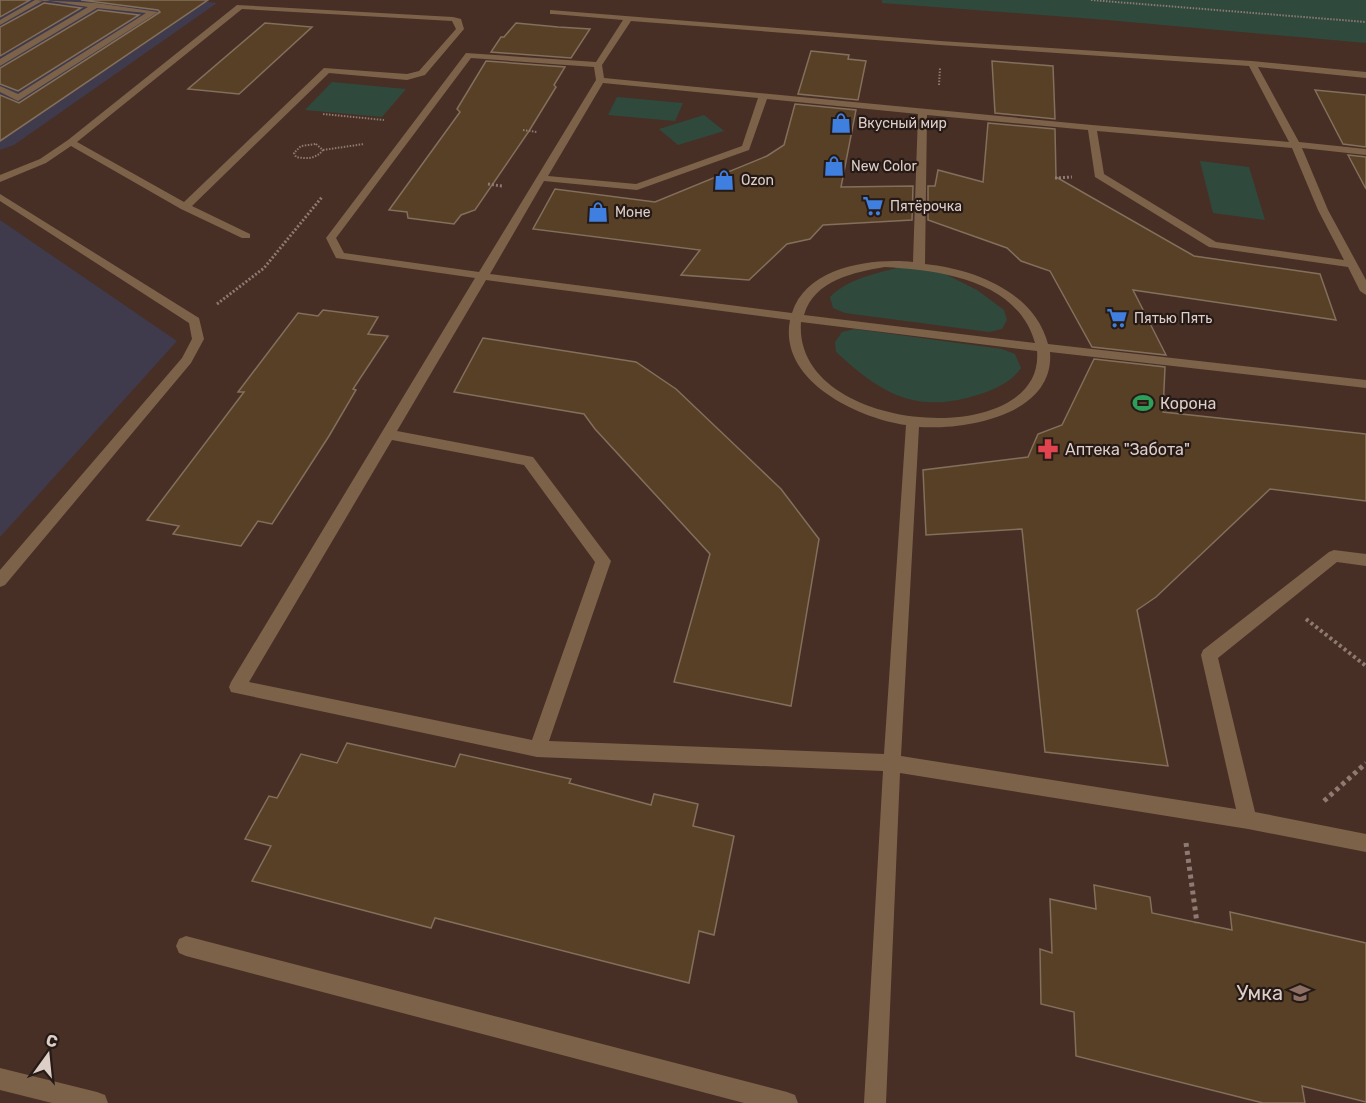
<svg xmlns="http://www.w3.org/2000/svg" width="1366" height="1103" viewBox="0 0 1366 1103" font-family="Rubik,sans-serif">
<rect width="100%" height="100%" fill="#472f25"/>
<g fill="#3f3a4c">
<polygon points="0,0 192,0 217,3 14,145 0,150"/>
<polygon points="0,220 177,341 0,537"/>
</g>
<g fill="#2f4a3c">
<polygon points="882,0 1366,0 1366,43 1107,20 882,3"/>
<polygon points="332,82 406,89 382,117 305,110"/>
<polygon points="617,97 683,103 675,121 608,115"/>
<polygon points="704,115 724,131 678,145 659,129"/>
<polygon points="1200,161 1249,167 1265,220 1213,213"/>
<path d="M897,268H923L945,274L977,290L1004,310L1007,320L1002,329L989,332L845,313L833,308L830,297C848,279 874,274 897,268Z"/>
<path d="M855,329L1002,349L1015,354L1021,368C1011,383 991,391 974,396C913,414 880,392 836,352L835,342L842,332Z"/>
</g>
<g fill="#584026" stroke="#836f5b" stroke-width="1.5">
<polygon points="0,0 30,0 0,17"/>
<polygon points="81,0 208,0 0,141 0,95 19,103 160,12 158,10"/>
<polygon points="44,3 81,8 0,56 0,27"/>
<polygon points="98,10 139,15 18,91 0,84 0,68"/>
<polygon points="265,23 312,27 239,94 188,89"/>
<polygon points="516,23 558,27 590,29 571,58 491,52 501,37 504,37"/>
<polygon points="811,51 849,55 848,59 866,61 858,100 798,94"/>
<polygon points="486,61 565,67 554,85 556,87 529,131 475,210 461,215 454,224 408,218 407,212 389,210 460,112 457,109"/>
<polygon points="992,61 1053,66 1055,119 995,113"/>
<polygon points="1315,90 1366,95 1366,147 1343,144"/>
<polygon points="795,104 856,110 841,187 913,186 912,220 823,225 810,239 787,244 749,280 681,275 700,250 533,229 555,189 655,202 767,156 784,145"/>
<polygon points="988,123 1055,129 1056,177 1194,256 1320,274 1336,320 1133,290 1166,355 1092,347 1050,271 1021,261 1007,248 928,220 928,186 935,186 938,170 983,182"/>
<polygon points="1348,155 1366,157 1366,189"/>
<polygon points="323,310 378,317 368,334 388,336 353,389 356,390 329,436 272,524 258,521 241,546 173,534 179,526 147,520 244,392 238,392 298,313 318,316"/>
<polygon points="483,338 636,362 676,389 781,489 819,539 791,706 674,682 710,554 595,429 584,414 454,392"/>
<polygon points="1094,359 1165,367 1163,412 1366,434 1366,501 1270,489 1156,597 1137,610 1168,766 1045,752 1022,529 926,535 923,470 1028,457 1038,434 1062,425"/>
<polygon points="347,743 455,767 460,754 571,779 569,783 651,805 654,794 698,804 693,826 734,836 714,935 699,931 689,983 435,918 431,928 252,881 271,846 245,839 269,796 277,798 301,754 337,763"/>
<polygon points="1094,885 1150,897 1152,913 1232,930 1230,912 1366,943 1366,1102 1302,1086 1305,1103 1263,1103 1076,1056 1074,1012 1041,1004 1040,949 1052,953 1050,899 1096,909"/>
</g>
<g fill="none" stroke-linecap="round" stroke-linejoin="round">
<g stroke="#8e7a72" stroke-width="2" stroke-dasharray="1.5 1.5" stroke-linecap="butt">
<polyline points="1091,0 1366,22"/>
<polyline points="939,85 940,68"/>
<polyline points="323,114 384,120"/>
<polyline points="523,130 537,132"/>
<path d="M316,144L323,150C316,159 307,159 296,157L294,153L301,146Z"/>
<polyline points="323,150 364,144"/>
</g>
<g stroke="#8e7a72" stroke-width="3" stroke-dasharray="2 2" stroke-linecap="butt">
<polyline points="1055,178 1072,177"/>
<polyline points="488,184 502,186"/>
<polyline points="217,304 264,268 322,197"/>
</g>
<polyline stroke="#8e7a72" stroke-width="4" stroke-dasharray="3 3" stroke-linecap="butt" points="1306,619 1366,666"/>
<g stroke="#8e7a72" stroke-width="5" stroke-dasharray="4 4" stroke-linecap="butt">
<polyline points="1324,801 1366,763"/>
<polyline points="1186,843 1197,923"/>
</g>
<g fill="#7d624a" fill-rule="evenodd">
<polygon points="35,0 96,3 158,12 18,101 0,92 0,86 18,94 146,13 97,8 0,66 0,59 88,7 44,0 0,25 0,20"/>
<path d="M237,5L453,17L461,19L464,29L425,75L407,80L329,73L192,206L250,234V238H242L181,209L71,146L46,163L0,182V175L40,159L68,140ZM242,9L452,21L456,29L419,71L407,74L324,68L184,202L77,142Z"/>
<path d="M550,10L940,41L1252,61L1366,72V78L1258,67L1299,142L1366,149V155L1302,148L1328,210L1366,280V295L1360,291L1348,267L1209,247L1095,177L1088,130L927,115L925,264C973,269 1034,291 1048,344L1366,380V388L1050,352C1055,415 966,430 919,427L901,756L1236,809L1201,655L1203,650L1329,552L1334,550L1366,554V566L1337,562L1218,658L1255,812L1366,834V852L1248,829L900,773L886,1103H864L883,771L537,757L231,692L229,687L231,682L475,278L336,258L326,238L466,53L596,62L623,20L553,14H550ZM631,21L940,45L1249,66L1289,142L1092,125L604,78L602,65ZM471,58L594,67L596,80L479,272L344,253L336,238ZM603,83L758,98L742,146L636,184L548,176ZM767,99L918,114L913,262C873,258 807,266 792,313L490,274L544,181L637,190L749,150ZM1097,131L1292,148L1318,210L1344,260L1216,242L1104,174ZM885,267C939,270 1018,280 1035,343L804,315C814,280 855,272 885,267ZM486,280L790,320C778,381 858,418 906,425L884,754L549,741L611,561L533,457L397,431ZM801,322L1037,351C1046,452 792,436 801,322ZM392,440L524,465L595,562L532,740L249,682Z"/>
<polygon points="0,194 199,318 204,339 191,363 5,585 0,587 0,570 182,358 192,339 189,323 0,201"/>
<polygon points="186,936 787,1092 795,1095 798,1103 744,1103 186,956 179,953 176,946 179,939"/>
</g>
<polygon fill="#7d624a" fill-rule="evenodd" points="0,1068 97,1092 105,1095 108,1103 52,1103 0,1090"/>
</g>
<defs>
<g id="shop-bare" transform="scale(1.62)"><path d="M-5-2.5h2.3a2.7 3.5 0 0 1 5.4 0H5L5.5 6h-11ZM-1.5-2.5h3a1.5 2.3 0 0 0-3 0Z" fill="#3f7fe0" stroke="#261a16" stroke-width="2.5" paint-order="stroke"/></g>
<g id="supermarket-bare" transform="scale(1.62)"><path d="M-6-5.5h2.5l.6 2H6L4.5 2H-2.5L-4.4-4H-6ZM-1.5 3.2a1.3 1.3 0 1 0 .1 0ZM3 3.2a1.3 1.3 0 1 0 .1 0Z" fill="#3f7fe0" stroke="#261a16" stroke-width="2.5" paint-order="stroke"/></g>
<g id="stadium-bare" transform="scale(1.62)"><path d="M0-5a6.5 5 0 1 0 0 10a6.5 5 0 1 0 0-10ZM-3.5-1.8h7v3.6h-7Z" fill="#2e9e5b" stroke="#261a16" stroke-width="2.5" paint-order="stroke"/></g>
<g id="pharmacy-bare" transform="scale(1.62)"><path d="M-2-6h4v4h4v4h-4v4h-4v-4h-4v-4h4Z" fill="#e0444e" stroke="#261a16" stroke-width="2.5" paint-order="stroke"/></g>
<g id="school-bare" transform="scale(1.62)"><path d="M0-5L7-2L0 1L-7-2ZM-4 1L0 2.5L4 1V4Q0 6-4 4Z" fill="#8d6e63" stroke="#261a16" stroke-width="2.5" paint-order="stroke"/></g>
</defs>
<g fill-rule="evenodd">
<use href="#shop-bare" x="841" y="123"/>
<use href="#shop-bare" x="834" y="166"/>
<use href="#shop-bare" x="724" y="180"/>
<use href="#supermarket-bare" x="873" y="206"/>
<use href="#shop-bare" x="598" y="212"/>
<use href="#supermarket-bare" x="1117" y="318"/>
<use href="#stadium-bare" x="1143" y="403"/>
<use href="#pharmacy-bare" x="1048" y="449"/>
<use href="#school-bare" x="1300" y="993"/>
</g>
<g text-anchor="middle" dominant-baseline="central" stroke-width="4.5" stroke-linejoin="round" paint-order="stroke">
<g font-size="14" fill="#decec8" stroke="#261a16" text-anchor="start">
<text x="858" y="123">Вкусный мир</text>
<text x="851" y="166">New Color</text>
<text x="741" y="180">Ozon</text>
<text x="890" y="206">Пятёрочка</text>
<text x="615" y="212">Моне</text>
<text x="1134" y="318">Пятью Пять</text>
</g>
<g font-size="16" fill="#decec8" stroke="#261a16" text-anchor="start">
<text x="1160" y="403">Корона</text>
<text x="1065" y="449">Аптека "Забота"</text>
</g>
<g font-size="20" fill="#decec8" stroke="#261a16" text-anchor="end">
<text x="1283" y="993">Умка</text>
</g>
</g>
<g transform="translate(48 1055) rotate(15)" stroke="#261a16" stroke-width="4.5" paint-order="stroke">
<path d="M0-4.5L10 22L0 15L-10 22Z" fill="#decec8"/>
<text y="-9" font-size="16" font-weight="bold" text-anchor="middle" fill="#decec8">С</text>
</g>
</svg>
